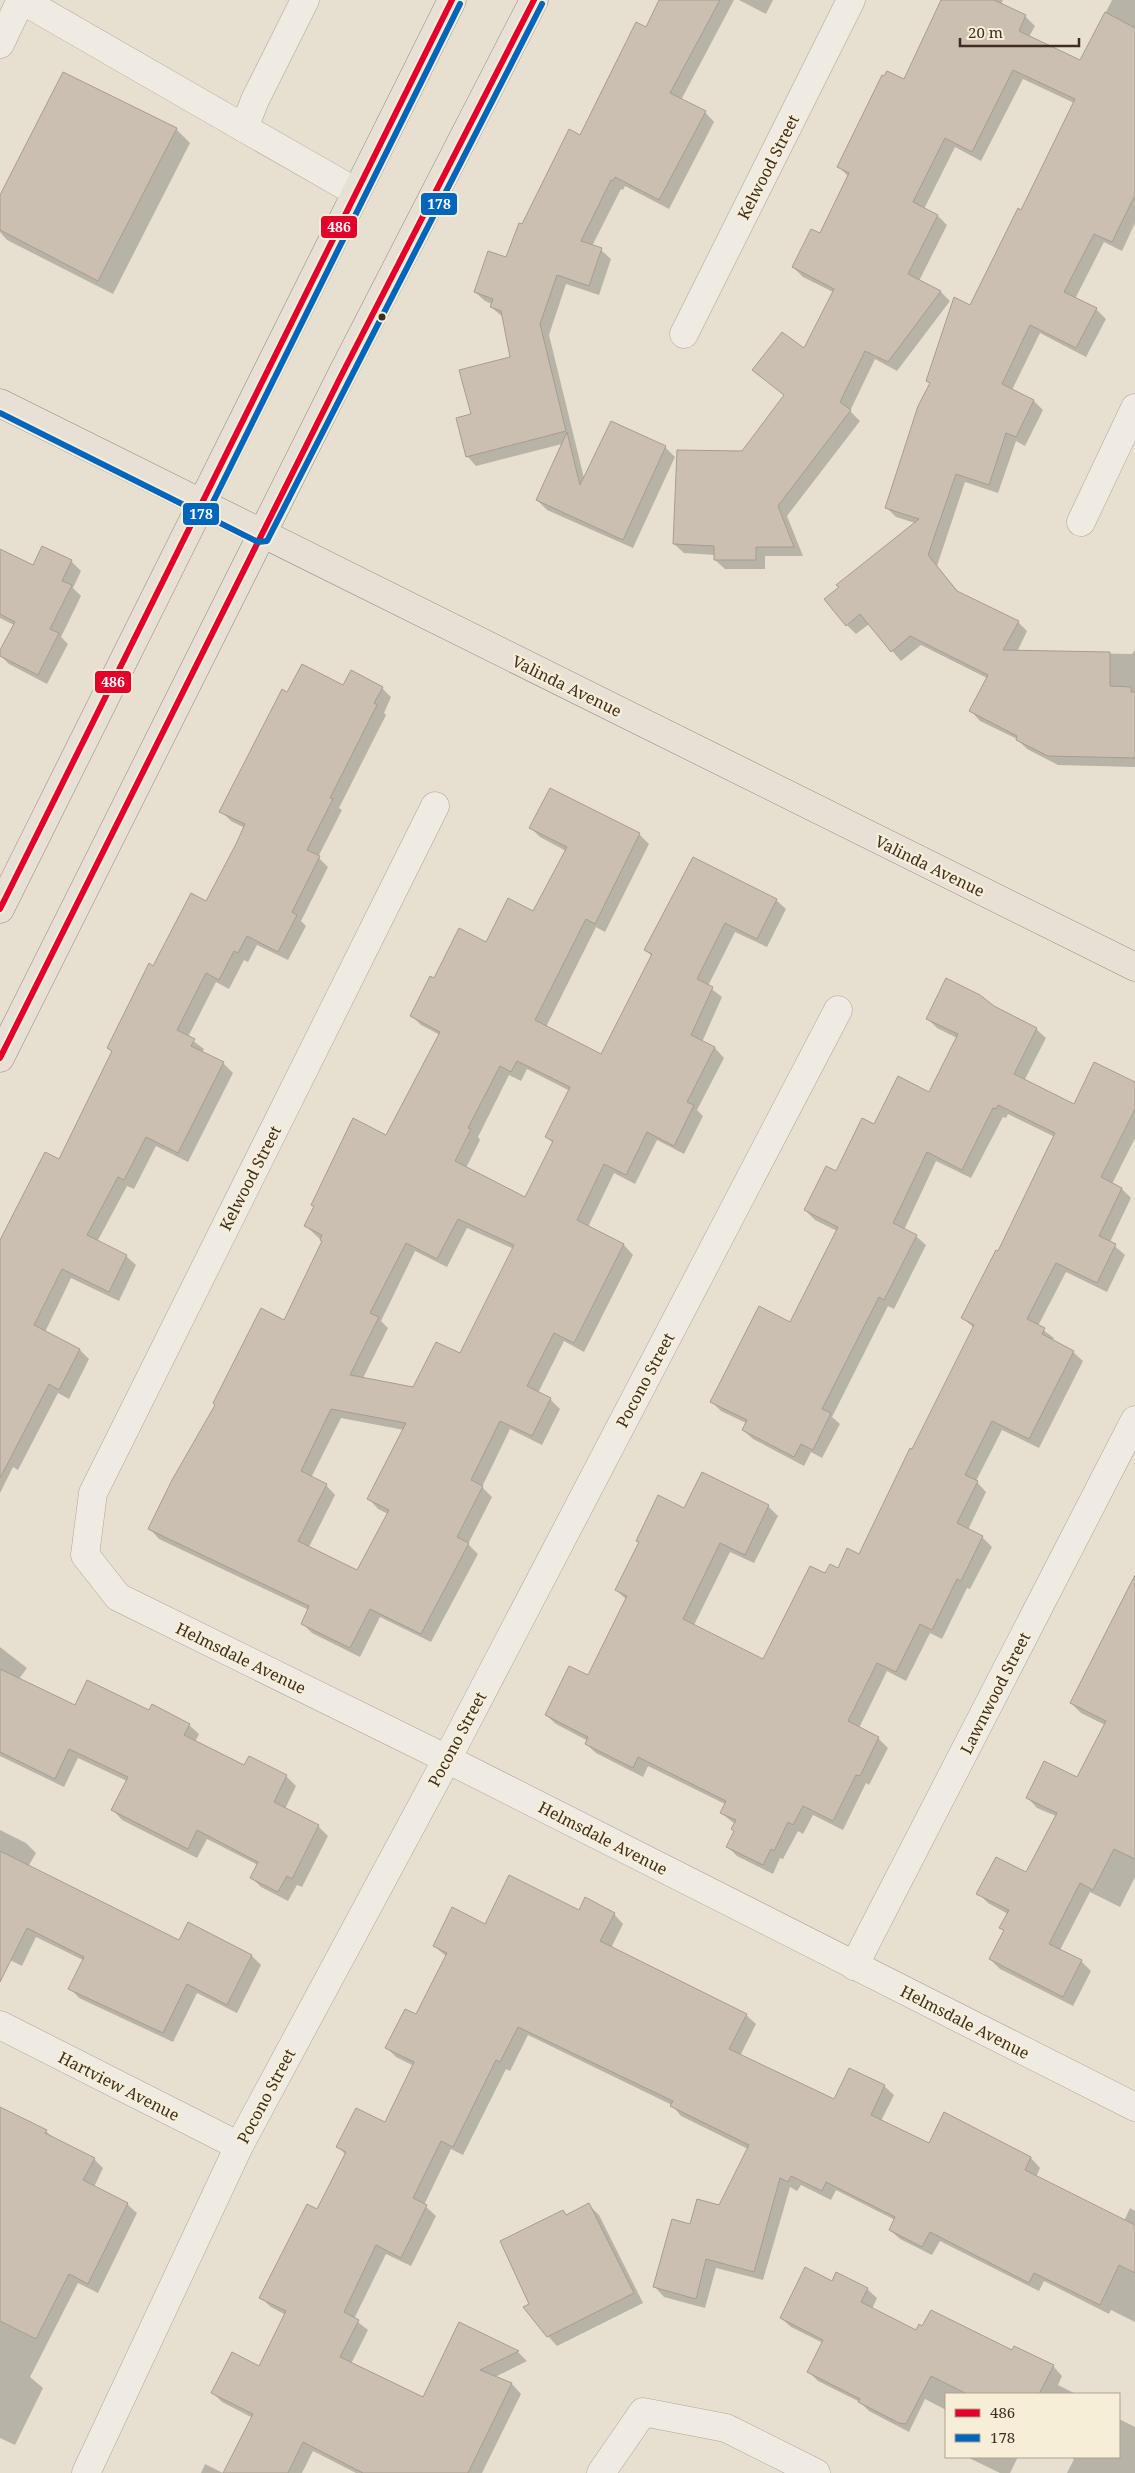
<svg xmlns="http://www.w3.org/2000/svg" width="1135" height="2473" viewBox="0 0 1135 2473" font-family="'Noto Serif',serif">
<rect width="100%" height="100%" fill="#e7e0d1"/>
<g fill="#0003" fill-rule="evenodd">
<polygon points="660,0 734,0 681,100 705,112 714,122 669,209 625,186 623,190 621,189 592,246 601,250 611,259 599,295 566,284 549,335 584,478 665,447 675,457 633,548 547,510 537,500 562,444 476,466 467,456 472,415 512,358 504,318 491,307 492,304 485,301 475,292 507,259 523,225 581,136 646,28"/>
<polygon points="739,0 773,0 766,14"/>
<polygon points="943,0 1003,0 1001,4 1025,16 1035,26 1029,37 1081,61 1112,0 1135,0 1135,223 1122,251 1104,242 1075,299 1096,309 1106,319 1086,357 1040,333 1012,390 1034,401 1043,410 1025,446 1016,441 998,493 965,482 937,566 960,594 1018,622 1027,631 1017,652 1132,654 1135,650 1135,767 1058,765 1027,749 1017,739 980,721 971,711 987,678 921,645 901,661 869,624 856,634 847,625 915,523 896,517 886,507 931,384 927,381 1022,212 1074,103 1023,79 981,161 955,147 924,209 938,216 947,225 919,281 941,292 950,301 897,371 875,359 850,411 860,421 787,516 803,556 765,556 765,569 725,569 715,560 715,555 684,553 674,544 785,396 754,370 804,350 833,292 803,277 793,267 820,235 849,177 839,167 905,81"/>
<polygon points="176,129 190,143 113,294 7,240 0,232 0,212"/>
<polygon points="0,550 34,567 71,561 81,571 73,588 81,596 61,637 68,644 47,684 9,664 0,655 14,625 0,618"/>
<polygon points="343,687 382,688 391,697 384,713 386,715 339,808 342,810 318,857 328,867 301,921 306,926 288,960 257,945 248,962 244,960 229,989 216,982 188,1037 204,1049 202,1053 223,1063 233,1073 188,1162 156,1146 134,1189 127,1186 97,1242 126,1256 136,1265 119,1301 71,1278 45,1332 80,1350 89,1359 69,1399 58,1393 18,1470 13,1467 0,1493 0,1261 60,1161 112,1052 108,1048 154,967 207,902 245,828 231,821 221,811 288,694"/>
<path d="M530,827L639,834L649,844L605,932L596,927L546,1027L602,1056L652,956L645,950L776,900L786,909L767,947L735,932L708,986L722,997L702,1042L715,1048L724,1058L697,1110L703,1116L684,1154L657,1140L635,1184L614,1173L588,1227L624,1245L633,1255L584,1352L564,1341L538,1393L550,1399L560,1409L542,1445L510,1429L482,1487L492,1497L468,1544L478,1554L431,1642L380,1617L360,1657L312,1633L302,1623L309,1610L159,1539L150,1529L285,1321L323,1242L306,1226L386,1136L440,1035L421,1025L411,1015L435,980L534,913L566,851L540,837ZM527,1069L570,1091L547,1137L554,1144L526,1199L466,1168L480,1140L478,1137L509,1075L521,1081ZM467,1228L514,1249L460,1355L414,1388L363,1378L388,1328L381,1321L415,1251L447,1267ZM341,1418L404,1430L369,1499L378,1509L388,1514L358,1572L309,1547L335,1495L326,1485L311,1478Z"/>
<polygon points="993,1007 1036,1029 1046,1038 1024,1081 1075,1106 1135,1083 1135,1138 1112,1184 1122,1189 1131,1198 1110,1242 1125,1255 1107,1292 1066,1272 1038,1326 1054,1338 1052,1341 1073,1352 1083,1361 1039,1448 1002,1430 976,1481 986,1492 968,1530 982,1537 992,1547 970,1589 967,1588 942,1639 930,1633 906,1681 887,1671 859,1728 878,1738 888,1748 869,1785 866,1783 843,1830 813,1815 803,1834 798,1831 783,1859 780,1858 773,1874 737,1856 727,1846 735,1832 735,1824 721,1813 725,1804 648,1766 643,1777 596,1753 586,1744 588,1741 556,1724 546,1715 588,1677 627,1600 616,1590 640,1543 637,1541 685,1510 768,1506 778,1516 754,1563 730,1552 694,1625 764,1661 825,1575 860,1556 974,1328 963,1318 998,1253 1055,1137 1008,1114 1006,1118 1003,1117 971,1178 936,1161 904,1230 916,1236 926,1245 894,1309 888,1306 832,1417 840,1424 822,1458 811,1452 804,1466 753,1439 743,1430 746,1423 721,1411 712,1402 791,1324 837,1231 815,1220 805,1210 875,1126 930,1093 957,1038 937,1028 927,1018"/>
<polygon points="1135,1583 1135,1877 1120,1907 1090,1892 1060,1950 1081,1961 1091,1971 1073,2006 1000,1969 990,1959 1005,1932 1001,1928 1008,1914 988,1903 978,1893 1026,1874 1056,1816 1037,1808 1028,1798 1077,1778 1105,1725 1081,1713 1071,1703"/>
<polygon points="0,1647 27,1668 19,1679 76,1707 150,1711 189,1725 199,1734 195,1742 244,1767 249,1757 287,1777 296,1786 285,1809 318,1826 328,1836 302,1887 297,1885 288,1901 261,1887 252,1878 258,1865 207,1839 197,1858 122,1820 113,1810 127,1781 78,1758 64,1787 0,1756"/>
<polygon points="0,1830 26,1843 36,1853 28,1867 179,1942 188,1924 252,1956 261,1965 237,2013 197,1993 173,2042 79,1998 70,1988 83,1960 36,1937 22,1966 0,1955"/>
<polygon points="579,1911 614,1914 623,1924 611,1948 746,2015 756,2024 740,2056 834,2101 884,2086 894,2095 881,2121 929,2145 945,2114 1031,2158 1040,2168 1036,2177 1124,2221 1130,2208 1135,2211 1135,2322 1111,2310 1109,2314 1044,2281 1039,2291 940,2241 932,2255 900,2239 890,2230 895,2220 836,2190 831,2200 801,2185 797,2191 790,2187 763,2280 716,2268 705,2308 664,2297 655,2287 691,2226 720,2207 748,2149 681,2116 672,2105 528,2035 510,2071 506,2069 463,2155 451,2149 424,2205 436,2216 411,2266 386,2254 354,2319 368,2330 351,2364 423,2399 460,2323 518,2352 527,2361 495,2377 512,2384 521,2394 482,2473 356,2473 313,2451 302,2473 224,2473 253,2418 222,2402 213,2393 259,2368 286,2315 271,2307 261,2298 318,2211 346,2155 338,2147 385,2123 414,2066 396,2057 387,2048 416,2016 447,1957 434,1946 486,1925"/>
<polygon points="0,2127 46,2131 55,2140 94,2159 103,2168 94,2187 127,2204 137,2213 98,2293 78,2283 30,2377 43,2388 15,2445 0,2438"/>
<polygon points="589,2205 599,2215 643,2303 557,2346 548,2336 530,2305 563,2211 567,2216"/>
<polygon points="833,2282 867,2289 877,2298 872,2309 917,2331 1012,2352 1053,2366 1062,2376 1058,2385 1076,2394 946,2394 946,2410 925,2399 909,2432 869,2411 860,2402 818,2381 809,2372 823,2343 791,2327 781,2318"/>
<polygon points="1119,2419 1135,2427 1135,2473 1067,2473 1074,2459 1069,2457 1119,2457"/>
<polygon points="967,2457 1018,2457 1010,2473 1000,2473"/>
<polygon points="205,2464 223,2473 201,2473"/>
</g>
<g fill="#cbbfb2" stroke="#a89c90" fill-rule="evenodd">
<polygon points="659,0 720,0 670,93 706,111 659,200 615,177 613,181 611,180 581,241 602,248 589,286 557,275 540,324 566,431 466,457 456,418 471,414 459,370 510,357 501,311 490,307 493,299 474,292 488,251 506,257 519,223 522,224 569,129 580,135 636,22 646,27"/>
<polygon points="941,0 994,0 1026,15 1019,31 1080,60 1105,12 1135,28 1135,195 1112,242 1094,234 1064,292 1097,308 1076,348 1030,325 1002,384 1034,400 1016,437 1006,433 989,485 956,474 928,555 957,591 1019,621 1003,650 1110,652 1110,686 1131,687 1131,692 1135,692 1135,758 1048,756 1016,740 1017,736 969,711 988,675 910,636 891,652 860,614 846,626 824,599 839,587 836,585 919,519 885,508 918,406 930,383 926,381 954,297 970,305 1018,208 1021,210 1075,99 1013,70 972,152 945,138 913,202 938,215 908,274 941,291 888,362 865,351 840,402 851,410 778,506 794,547 756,547 756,560 714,560 714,546 673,544 677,450 742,451 784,395 752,370 782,332 804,348 834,289 792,267 811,229 820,233 849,173 837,167 882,75 884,76 887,71 904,79"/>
<polygon points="63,72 177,128 98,281 0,230 0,195"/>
<polygon points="611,421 666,446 623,540 536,500 567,432 580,485"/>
<polygon points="42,546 72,560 62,581 72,585 50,629 59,633 38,675 0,656 0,650 15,622 0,614 0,549 33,565"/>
<polygon points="302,664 343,685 351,670 383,687 374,703 377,705 330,798 333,799 307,850 320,856 292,912 297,915 278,952 247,936 238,953 234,951 219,980 206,973 177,1030 195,1039 191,1046 224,1062 178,1153 146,1137 124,1180 118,1177 87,1235 127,1255 109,1292 62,1269 34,1325 80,1349 59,1390 49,1384 0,1478 0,1240 45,1152 59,1159 112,1051 107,1048 149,963 153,966 191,893 206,901 236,844 245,824 219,812 282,689 287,692"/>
<path d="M550,788L640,833L595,924L586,919L535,1020L601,1054L652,954L644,950L693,857L777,899L757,939L725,923L697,979L713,987L691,1035L715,1047L687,1102L694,1105L674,1146L647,1132L626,1175L604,1164L577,1220L624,1244L574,1343L554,1333L527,1386L551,1398L532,1436L500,1421L471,1480L483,1486L457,1537L469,1543L421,1634L370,1609L350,1648L301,1624L309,1606L148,1529L172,1480L215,1405L213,1403L261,1308L284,1320L322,1241L320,1240L322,1235L304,1226L314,1206L311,1205L353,1118L386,1135L440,1032L410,1016L430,976L434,978L459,928L486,942L508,898L533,911L567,847L529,828ZM517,1061L570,1087L545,1137L553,1141L525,1197L455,1161L471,1129L468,1128L500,1066L511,1072ZM458,1219L514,1245L460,1353L436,1342L413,1387L350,1375L379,1317L370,1313L406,1243L437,1259ZM331,1409L406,1423L367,1499L389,1510L357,1570L298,1541L327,1484L301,1471Z"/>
<polygon points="946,978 980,995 994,1006 1037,1028 1014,1074 1074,1104 1094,1062 1135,1082 1135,1109 1101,1177 1122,1188 1099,1236 1116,1244 1097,1283 1056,1263 1027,1319 1045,1328 1042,1334 1074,1351 1029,1439 992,1421 965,1475 978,1481 957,1523 983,1536 961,1581 957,1579 932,1630 920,1624 896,1672 877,1663 848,1721 879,1737 860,1776 856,1775 833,1821 803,1806 793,1825 788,1822 774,1851 771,1849 763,1865 726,1847 734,1831 731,1829 736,1820 720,1813 726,1801 638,1757 633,1768 585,1744 588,1737 545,1715 569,1666 588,1675 627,1596 615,1590 639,1542 636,1541 658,1495 684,1508 702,1472 769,1505 745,1555 720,1543 683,1619 763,1659 810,1566 825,1573 830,1564 838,1568 847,1548 859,1554 910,1448 912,1449 974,1325 961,1318 996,1250 998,1251 1055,1133 998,1105 996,1109 993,1108 962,1170 927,1152 893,1223 917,1235 884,1300 879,1297 822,1409 831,1413 813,1450 801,1444 794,1457 742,1430 747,1420 710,1402 759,1306 790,1322 838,1227 804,1210 826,1166 836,1171 862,1118 874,1124 898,1076 929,1092 958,1034 926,1019"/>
<polygon points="1135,1575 1135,1859 1114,1849 1093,1890 1080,1883 1049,1944 1082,1960 1063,1997 989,1959 1004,1930 999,1928 1009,1910 976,1894 996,1857 1026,1872 1057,1813 1026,1798 1044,1761 1077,1777 1106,1721 1070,1703"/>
<polygon points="0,1669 75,1705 87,1680 149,1710 152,1704 190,1724 184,1735 244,1765 249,1756 287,1775 274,1802 319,1825 292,1879 287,1876 278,1892 250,1878 258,1862 197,1830 188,1849 111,1810 128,1777 69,1749 55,1779 0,1752"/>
<polygon points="0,1851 179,1940 188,1922 252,1955 227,2005 187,1984 163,2033 68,1989 84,1957 27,1928 0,1982"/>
<polygon points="509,1875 579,1910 585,1897 615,1913 600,1941 747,2014 729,2049 834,2099 849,2068 885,2085 871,2115 929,2143 944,2112 1031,2157 1025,2170 1135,2225 1135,2273 1119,2265 1100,2305 1034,2273 1029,2283 930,2232 922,2247 889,2230 895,2217 826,2182 822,2191 791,2176 788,2182 780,2178 754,2272 706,2259 696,2299 653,2287 672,2219 690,2224 697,2199 719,2205 749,2145 670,2106 673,2101 518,2027 500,2062 496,2060 453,2147 441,2141 413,2198 427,2205 401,2258 376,2245 344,2312 359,2320 340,2357 423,2397 459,2322 519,2351 480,2370 512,2383 468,2473 363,2473 303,2442 288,2473 223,2473 253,2414 211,2393 232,2352 259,2366 286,2311 259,2298 307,2204 317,2209 346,2152 336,2147 356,2108 385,2122 414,2062 385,2048 405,2009 416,2014 447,1953 433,1946 452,1907 485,1924"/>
<polygon points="0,2107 47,2130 45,2133 95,2158 83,2180 128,2203 88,2284 69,2274 36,2339 0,2321"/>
<polygon points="589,2203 634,2293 547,2337 523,2307 529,2304 500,2241 563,2210 566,2215"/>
<polygon points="805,2267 832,2281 836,2272 868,2288 861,2302 916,2330 919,2324 922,2326 931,2310 1012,2350 1014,2346 1054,2365 1039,2394 967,2394 931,2376 906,2424 899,2423 858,2402 860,2399 807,2372 823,2340 780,2318"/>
</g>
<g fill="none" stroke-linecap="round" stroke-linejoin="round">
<g stroke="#ada599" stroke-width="29">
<g id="minor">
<polyline points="22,0 244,128"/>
<polyline points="305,0 255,100 244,128 356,192"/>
<polyline points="0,44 21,0"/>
<polyline points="684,334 851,0"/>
<polyline points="1081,522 1135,408"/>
<polyline points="435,806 93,1493 85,1555 118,1597 447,1759 1135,2107"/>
<polyline points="854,1966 1135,1420"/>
<polyline points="0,2025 239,2146"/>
<polyline points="86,2473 239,2146 447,1759 838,1010"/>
<polyline points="601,2473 643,2412 726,2428 816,2473"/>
</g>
</g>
<g stroke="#928b80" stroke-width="29">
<g id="major">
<polyline points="0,403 1135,967"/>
<polyline points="0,909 452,0"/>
<polyline points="0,1058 342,374 534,0"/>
</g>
</g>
<use href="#minor" stroke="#efebe3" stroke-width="28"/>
<use href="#major" stroke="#e6e1d4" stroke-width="28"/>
<g stroke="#f7eed8" stroke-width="10">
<g id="bus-1">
<polyline points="0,909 452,0"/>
<polyline points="0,1058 342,374 534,0"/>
</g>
</g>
<g stroke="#f7eed8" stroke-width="10">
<g id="bus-2">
<polyline points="0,413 258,542 267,541 542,4"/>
<polyline points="210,508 460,4"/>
</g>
</g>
<use href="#bus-1" stroke="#e4002b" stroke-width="6"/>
<use href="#bus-2" stroke="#0065bd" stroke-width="6"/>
</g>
<circle fill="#3d2e20" stroke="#f7eed8" stroke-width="2" cx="382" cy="317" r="4.5"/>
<g text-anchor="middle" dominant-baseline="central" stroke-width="4.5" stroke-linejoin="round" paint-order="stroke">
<g font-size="16" fill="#3d2e20" stroke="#f7eed8">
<text transform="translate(768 167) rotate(-63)">Kelwood Street</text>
<text transform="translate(567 686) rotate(26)">Valinda Avenue</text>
<text transform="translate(930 866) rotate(26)">Valinda Avenue</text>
<text transform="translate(250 1178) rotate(-63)">Kelwood Street</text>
<text transform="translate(645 1380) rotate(-62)">Pocono Street</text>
<text transform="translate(241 1658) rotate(26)">Helmsdale Avenue</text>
<text transform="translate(995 1693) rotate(-63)">Lawnwood Street</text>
<text transform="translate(457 1739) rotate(-62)">Pocono Street</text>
<text transform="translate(603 1838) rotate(27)">Helmsdale Avenue</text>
<text transform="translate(965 2022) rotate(27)">Helmsdale Avenue</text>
<text transform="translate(119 2086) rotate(27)">Hartview Avenue</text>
<text transform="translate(266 2096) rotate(-62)">Pocono Street</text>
</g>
</g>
<g stroke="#f7eed8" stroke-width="2">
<rect x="420" y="192" width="38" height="24" rx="5" fill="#0065bd"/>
<rect x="320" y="215" width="38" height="24" rx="5" fill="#e4002b"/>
<rect x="182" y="502" width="38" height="24" rx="5" fill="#0065bd"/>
<rect x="94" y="670" width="38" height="24" rx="5" fill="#e4002b"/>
</g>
<g font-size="14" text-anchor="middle" font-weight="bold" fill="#fff">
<text x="439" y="209">178</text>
<text x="339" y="232">486</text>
<text x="201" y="519">178</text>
<text x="113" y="687">486</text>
</g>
<rect x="945" y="2393" width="175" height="65" fill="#f7eed8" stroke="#ada18e"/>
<rect x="955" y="2409" width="25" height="8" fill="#e4002b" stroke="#ada18e"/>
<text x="990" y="2418" font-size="15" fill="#3d2e20">486</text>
<rect x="955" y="2434" width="25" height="8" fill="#0065bd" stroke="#ada18e"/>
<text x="990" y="2443" font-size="15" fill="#3d2e20">178</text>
<path d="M960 38v8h119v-8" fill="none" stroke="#3d2e20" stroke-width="2.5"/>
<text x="968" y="38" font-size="15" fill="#3d2e20" stroke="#f7eed8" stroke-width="4" paint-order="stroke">20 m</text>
</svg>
